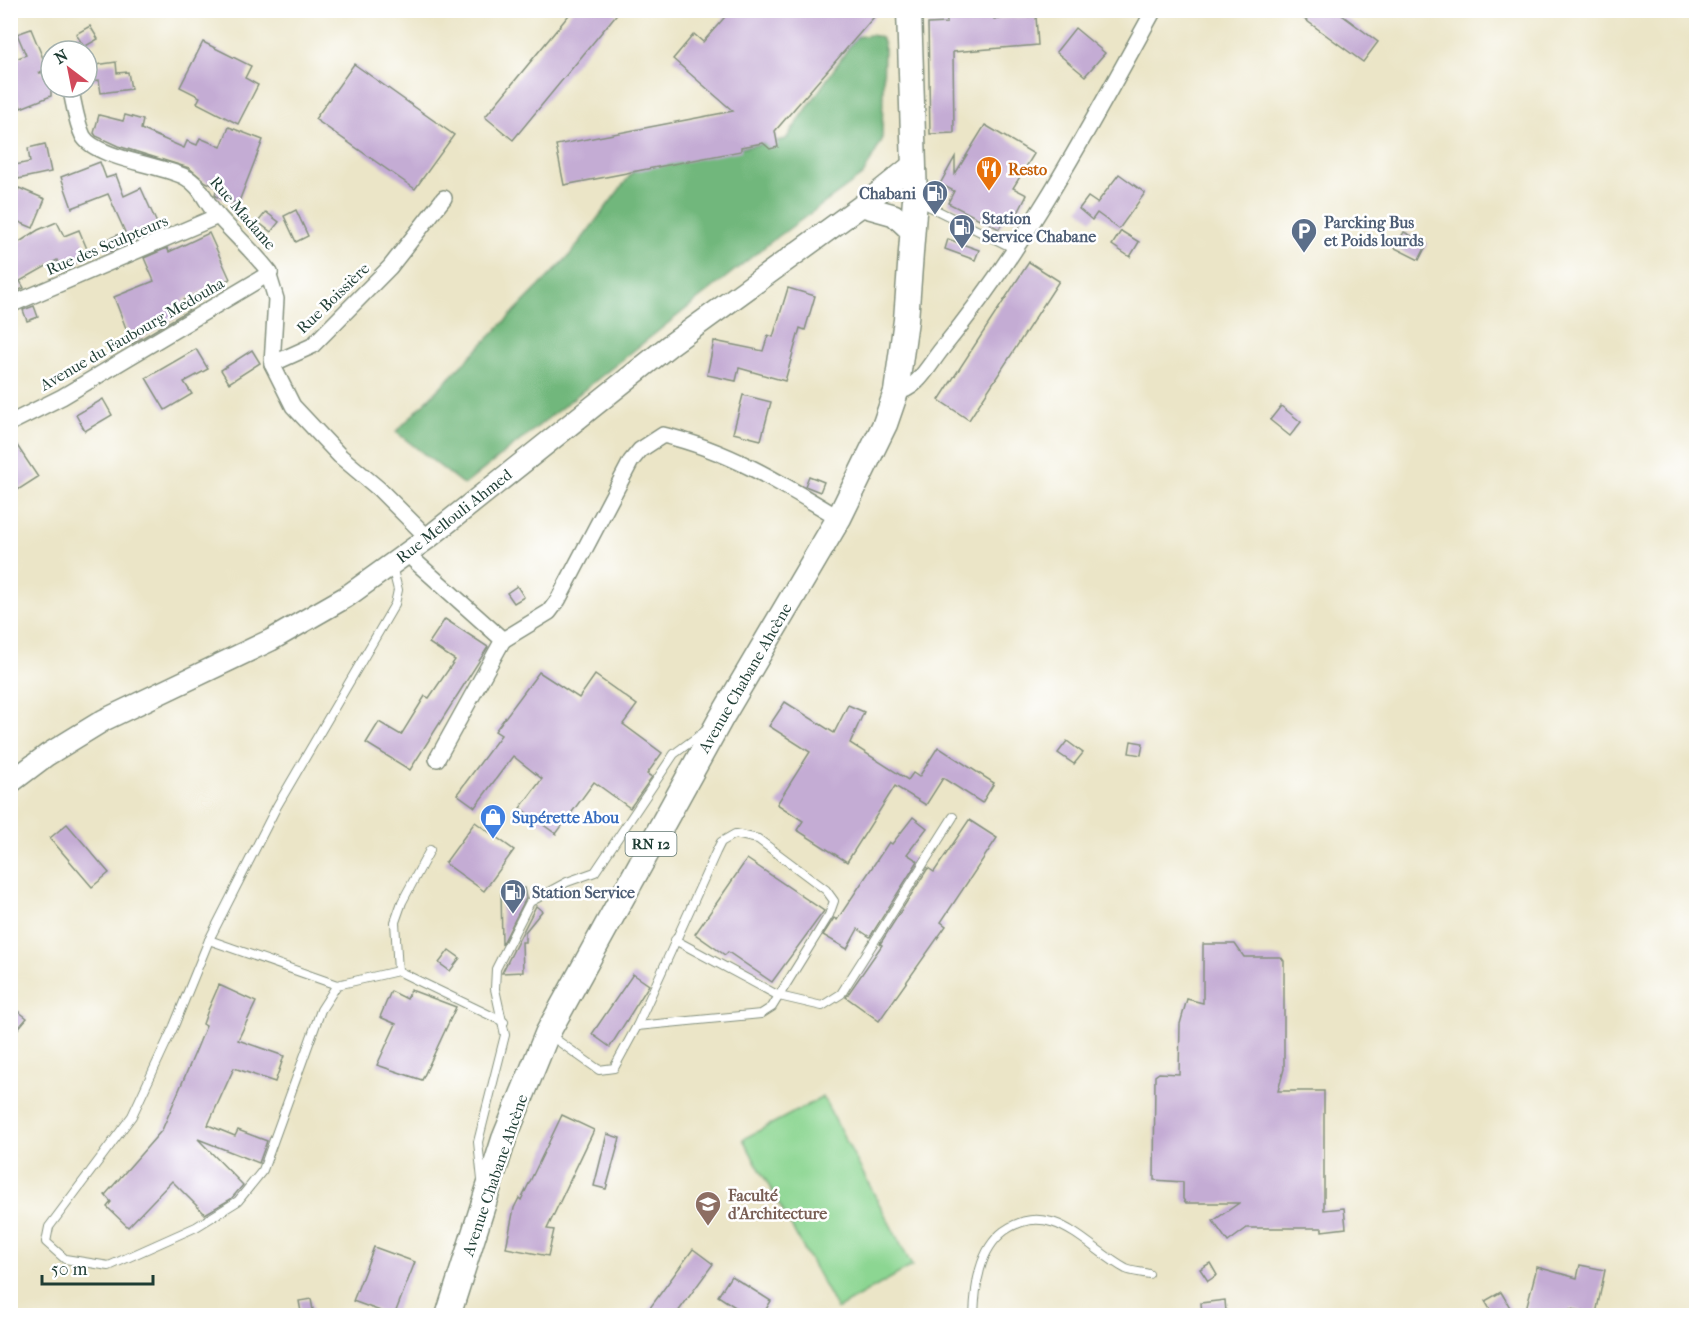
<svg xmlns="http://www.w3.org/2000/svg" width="1707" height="1326" viewBox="0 0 1707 1326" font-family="'IM FELL French Canon',serif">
<rect width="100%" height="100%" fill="#fff"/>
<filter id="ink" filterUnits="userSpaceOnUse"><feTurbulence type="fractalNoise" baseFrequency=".0167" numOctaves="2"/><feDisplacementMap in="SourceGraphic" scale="12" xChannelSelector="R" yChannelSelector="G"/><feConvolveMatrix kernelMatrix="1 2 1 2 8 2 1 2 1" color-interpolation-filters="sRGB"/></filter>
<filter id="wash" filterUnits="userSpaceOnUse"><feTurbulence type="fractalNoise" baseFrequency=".008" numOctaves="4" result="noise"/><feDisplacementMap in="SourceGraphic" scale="24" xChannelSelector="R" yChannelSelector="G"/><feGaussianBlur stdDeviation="1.35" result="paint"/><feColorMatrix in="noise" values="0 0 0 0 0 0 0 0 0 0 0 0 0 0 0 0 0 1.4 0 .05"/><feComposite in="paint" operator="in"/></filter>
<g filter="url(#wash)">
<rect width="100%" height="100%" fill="#ebe5c7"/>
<polygon fill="#8cd692" stroke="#568a63" stroke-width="1.5" points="823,1097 912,1266 837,1309 743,1139"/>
<polygon fill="#71b77c" stroke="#487a58" stroke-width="1.5" points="870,35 881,37 884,45 882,140 863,175 768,244 464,485 396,432 569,256 635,169 786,139 856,37"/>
<g id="blocks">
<g fill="#c4acd4">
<polygon points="573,10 620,10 513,140 485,117"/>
<polygon points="731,10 880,10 775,131 778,147 770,149 763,143 741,147 741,151 564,185 556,145 733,111 673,59 694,34 703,42"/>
<polygon points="946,10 994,10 994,19 1036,16 1038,45 953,52 954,133 930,134 928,24 947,23"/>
<polygon points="1292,10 1335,10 1378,42 1363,62"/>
<polygon points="90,26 98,39 84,47 76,34"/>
<polygon points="1075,28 1105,53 1085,76 1056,52"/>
<polygon points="31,29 47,68 39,73 49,72 51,77 51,96 21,108 13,88 10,90 10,61 26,55 17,34"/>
<polygon points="203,42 251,66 245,78 258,85 238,124 197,103 200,97 180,87"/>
<polygon points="116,62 117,73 128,72 131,89 101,93 99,80 91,81 89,66"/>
<polygon points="354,64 454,135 415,189 315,119"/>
<polygon points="99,115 123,121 125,115 143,120 141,129 184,148 187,141 197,145 200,138 221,147 229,127 263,140 238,204 215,196 217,187 206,182 189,168 118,146 96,136 94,133"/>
<polygon points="985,125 1034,154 1013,188 1027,195 1015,219 1007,214 999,229 948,203 954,191 940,184 955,157 955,174"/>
<polygon points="45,144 51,172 18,179 15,165 30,162 28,148"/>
<polygon points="100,162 106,178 116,175 124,196 141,188 160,230 111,251 106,240 125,232 108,194 72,208 61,177"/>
<polygon points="1119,174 1145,193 1119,229 1097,213 1092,220 1079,209 1088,197 1097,203"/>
<polygon points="19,188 45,199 33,228 12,219 17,208 11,206"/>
<polygon points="296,210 308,236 296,242 284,216"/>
<polygon points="266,212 279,222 271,232 258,222"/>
<polygon points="57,222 64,236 79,230 90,256 61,269 57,260 20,281 24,288 10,294 10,248 38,230"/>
<polygon points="1121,231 1139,242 1130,257 1112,245"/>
<polygon points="1404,232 1427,244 1419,260 1395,248"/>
<polygon points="209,233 230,279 183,300 189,310 132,344 114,297 154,281 144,258 167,248 169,252"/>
<polygon points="948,239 979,250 975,260 945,249"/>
<polygon points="1029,262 1059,281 969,420 939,400"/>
<polygon points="788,288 815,296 805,330 800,328 785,381 739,368 736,381 707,375 714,341 763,351 768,335 773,337"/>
<polygon points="34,306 38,317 27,321 23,310"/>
<polygon points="196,349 208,369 184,382 192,394 165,410 146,378"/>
<polygon points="252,350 260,363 229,383 221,370"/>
<polygon points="743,395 771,402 761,440 733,433"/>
<polygon points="103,399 112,415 85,431 76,415"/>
<polygon points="1281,406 1301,422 1290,436 1270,420"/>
<polygon points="10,435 38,477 10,495"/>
<polygon points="809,476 824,482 820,492 805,486"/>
<polygon points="517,586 524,597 514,603 507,593"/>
<polygon points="445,619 488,647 410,770 366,743 379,722 401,735 425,696 429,698 455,660 429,643"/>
<polygon points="539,672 579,698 595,675 637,705 623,724 662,753 647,774 652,777 630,808 594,782 556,834 520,808 542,779 513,756 475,807 457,794 501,735 495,731"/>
<polygon points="785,702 834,733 848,705 864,712 850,743 908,780 913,773 919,777 938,747 994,783 982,803 943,778 926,805 895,786 847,862 797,830 803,821 777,804 810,752 769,726"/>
<polygon points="1067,741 1083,753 1074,764 1058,753"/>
<polygon points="1131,741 1143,743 1141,755 1129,753"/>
<polygon points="913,817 927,828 907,854 918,861 870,937 858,929 847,949 823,935 834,918 837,920 889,842 892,844"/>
<polygon points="969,820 997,838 941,922 946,926 879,1021 846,997 882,945 880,944 928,868 934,872"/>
<polygon points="475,822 514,850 484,891 445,863"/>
<polygon points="67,824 109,873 92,887 50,838"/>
<polygon points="747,859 824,911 772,982 728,952 725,955 695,934"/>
<polygon points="524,888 526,898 502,945 501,889"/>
<polygon points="536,906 542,911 525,932 525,942 522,942 523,972 502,973"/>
<polygon points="1203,944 1235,944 1244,957 1281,957 1284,961 1284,1069 1278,1091 1324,1091 1324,1210 1344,1208 1346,1228 1322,1231 1322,1228 1247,1228 1228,1242 1213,1221 1239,1203 1186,1203 1183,1199 1183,1182 1154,1180 1155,1076 1159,1073 1179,1074 1180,1024 1187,999 1203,1003"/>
<polygon points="449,950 460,958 450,971 439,963"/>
<polygon points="633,974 649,985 610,1047 592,1034"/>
<polygon points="219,985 256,1002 238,1040 284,1056 275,1082 234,1068 208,1125 235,1136 238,1130 267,1141 259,1163 198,1139 243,1185 231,1199 205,1214 172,1181 128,1227 107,1207 111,1202 105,1195 162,1130 197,1048 206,1026 203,1024 208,1010"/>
<polygon points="411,990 456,1007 422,1080 377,1065 396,1024 380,1017 391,991 407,999"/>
<polygon points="10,1005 27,1018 10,1038"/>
<polygon points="562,1115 594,1130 547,1229 554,1230 548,1256 506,1248 514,1208 519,1198 521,1200"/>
<polygon points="607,1134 620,1138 606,1189 594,1186"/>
<polygon points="374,1247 415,1262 394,1316 353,1301"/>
<polygon points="693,1249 713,1264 675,1316 644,1316"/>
<polygon points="1210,1263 1217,1275 1208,1281 1200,1269"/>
<polygon points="1580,1265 1605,1270 1596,1314 1570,1309 1569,1316 1551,1316 1526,1309 1537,1267 1577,1278"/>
<polygon points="731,1276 771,1301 762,1316 749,1316 718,1296"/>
<polygon points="1501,1292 1515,1316 1494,1316 1485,1301"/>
<polygon points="311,1299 313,1310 301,1312 299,1301"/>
<polygon points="1225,1300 1226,1312 1202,1315 1201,1303"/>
</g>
</g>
</g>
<g filter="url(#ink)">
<use href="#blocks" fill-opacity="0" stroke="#85917e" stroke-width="1.5"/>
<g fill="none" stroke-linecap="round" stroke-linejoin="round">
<g stroke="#85917e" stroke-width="10">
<g id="lane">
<polyline points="918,201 1015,249"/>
<polyline points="392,566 398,590 395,604 277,806 209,940 174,1026 132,1116 49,1227 46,1242 65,1259 109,1266 196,1227 238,1201 263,1170 321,1010 337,985 398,971 504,1022"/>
<polygon points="735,834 758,839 826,890 834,901 829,915 772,1007 761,1014 637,1026 716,852 721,842"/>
<polyline points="209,940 337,985"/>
<polyline points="675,940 779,996 822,1006 841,994 953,817"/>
<polyline points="398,971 395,922 402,902 430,850"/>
<polyline points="551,1036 599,1070 614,1068 637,1026"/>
<polyline points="482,1180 478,1142 505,1035 495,989 496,969 530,902 567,882 595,872 674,754 704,732"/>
<path d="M974,1316C975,1286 979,1250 1004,1231C1052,1197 1087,1248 1126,1269C1133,1272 1142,1272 1149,1274"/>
</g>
</g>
<g stroke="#85917e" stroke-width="18">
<g id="street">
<path d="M70,87C74,103 76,122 83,136C95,158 162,165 185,177C201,185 206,203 217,215C235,235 254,252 270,273L269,276L276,299L272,364"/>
<polyline points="10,305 218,216"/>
<path d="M896,392C916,391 929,365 941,350C1026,247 1089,128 1154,10"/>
<polyline points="10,423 62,397 270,273"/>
<polyline points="428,538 379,489 340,456 293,406 272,364 312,346 390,267 444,198"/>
<path d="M407,554L503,640L549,612L558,600L631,461L640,450L663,435C728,450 783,484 839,518"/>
<polyline points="437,759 503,640"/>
</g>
</g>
<g stroke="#85917e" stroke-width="24">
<g id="secondary">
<polyline points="862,206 894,215 913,233"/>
<polyline points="10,783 47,755 104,720 271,640 346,597 428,538 670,345 868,201 914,164"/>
</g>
</g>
<g stroke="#85917e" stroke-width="27">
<polyline id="primary" points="448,1316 504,1139 547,1034 720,720 839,518 885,424 896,392 906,320 915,199 909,10"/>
</g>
<use href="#lane" stroke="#fff" stroke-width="8"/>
<use href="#street" stroke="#fff" stroke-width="15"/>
<use href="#secondary" stroke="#fff" stroke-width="21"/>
<use href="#primary" stroke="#fff" stroke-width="24"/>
</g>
</g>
<defs>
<g id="restaurant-pin" transform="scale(1.35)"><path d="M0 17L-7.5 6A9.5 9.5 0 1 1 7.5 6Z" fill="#e8710a" stroke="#fff"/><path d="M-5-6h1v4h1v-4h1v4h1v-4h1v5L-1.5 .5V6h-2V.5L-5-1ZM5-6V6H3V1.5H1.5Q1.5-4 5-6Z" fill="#fff"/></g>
<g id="fuel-pin" transform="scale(1.35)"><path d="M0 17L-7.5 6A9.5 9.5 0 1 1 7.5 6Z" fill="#5c6f8a" stroke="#fff"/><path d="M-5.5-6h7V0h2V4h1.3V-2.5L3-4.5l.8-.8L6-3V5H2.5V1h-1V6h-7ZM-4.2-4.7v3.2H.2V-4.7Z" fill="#fff"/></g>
<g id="parking-pin" transform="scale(1.35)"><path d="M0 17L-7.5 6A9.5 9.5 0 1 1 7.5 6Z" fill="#5c6f8a" stroke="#fff"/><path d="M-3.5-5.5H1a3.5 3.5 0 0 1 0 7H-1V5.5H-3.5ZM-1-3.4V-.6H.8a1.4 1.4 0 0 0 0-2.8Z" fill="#fff"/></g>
<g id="shop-pin" transform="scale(1.35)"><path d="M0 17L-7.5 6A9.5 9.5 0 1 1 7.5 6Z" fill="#3f7fe0" stroke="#fff"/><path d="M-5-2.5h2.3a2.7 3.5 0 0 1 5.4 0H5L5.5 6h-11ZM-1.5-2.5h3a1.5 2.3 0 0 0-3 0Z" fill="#fff"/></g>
<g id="university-pin" transform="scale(1.35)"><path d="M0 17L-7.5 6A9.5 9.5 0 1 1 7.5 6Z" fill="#8d6e63" stroke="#fff"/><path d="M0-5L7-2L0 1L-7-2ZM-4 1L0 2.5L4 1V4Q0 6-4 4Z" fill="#fff"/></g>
</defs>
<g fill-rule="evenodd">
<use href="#restaurant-pin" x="989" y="169"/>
<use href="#fuel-pin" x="935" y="193"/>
<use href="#fuel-pin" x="962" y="227"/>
<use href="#parking-pin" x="1304" y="231"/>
<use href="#shop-pin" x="493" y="817"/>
<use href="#fuel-pin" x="513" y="892"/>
<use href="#university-pin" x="708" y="1204"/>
</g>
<g text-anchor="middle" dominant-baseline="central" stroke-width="5" stroke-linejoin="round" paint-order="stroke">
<rect fill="#fff" stroke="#627771" stroke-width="1.5" x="625.5" y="832" width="51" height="24" rx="4.5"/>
<g font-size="15" font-weight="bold" fill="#1f3d34">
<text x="651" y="844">RN 12</text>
</g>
<g font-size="16" font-weight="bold" fill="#c56008" stroke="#fff" text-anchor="start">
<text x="1008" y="169">Resto</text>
</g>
<g font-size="16" font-weight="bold" fill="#4e5e75" stroke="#fff" text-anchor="start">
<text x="916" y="193" text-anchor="end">Chabani</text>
<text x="982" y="218">Station<tspan x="982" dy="18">Service Chabane</tspan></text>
<text x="1324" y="222">Parcking Bus<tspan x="1324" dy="18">et Poids lourds</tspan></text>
<text x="532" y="892">Station Service</text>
</g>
<g font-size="16" fill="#1f3d34" stroke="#fff">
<text transform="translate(243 213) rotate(49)">Rue Madame</text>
<text transform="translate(107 245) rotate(-23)">Rue des Sculpteurs</text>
<text transform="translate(333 298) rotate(-44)">Rue Boissière</text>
<text transform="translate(132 334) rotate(-30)">Avenue du Faubourg Medouha</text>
<text transform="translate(454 516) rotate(-38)">Rue Mellouli Ahmed</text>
<text transform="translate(745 678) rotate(-60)">Avenue Chabane Ahcène</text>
<text transform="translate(495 1175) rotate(-71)">Avenue Chabane Ahcène</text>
</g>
<g font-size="16" font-weight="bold" fill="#366cbe" stroke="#fff" text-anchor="start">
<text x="512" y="817">Supérette Abou</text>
</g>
<g font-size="16" font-weight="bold" fill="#785e54" stroke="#fff" text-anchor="start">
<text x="728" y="1195">Faculté<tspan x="728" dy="18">d'Architecture</tspan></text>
</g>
</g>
<rect width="1707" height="1326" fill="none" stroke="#fff" stroke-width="36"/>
<g transform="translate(69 69) rotate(328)"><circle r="28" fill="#ffffff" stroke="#a5b1ae" stroke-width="1.5"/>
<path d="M0-4.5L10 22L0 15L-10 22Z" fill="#d1495b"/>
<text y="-9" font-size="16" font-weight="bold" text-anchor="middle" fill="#1f3d34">N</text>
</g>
<path d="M42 1275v9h111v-9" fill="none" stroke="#1f3d34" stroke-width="3"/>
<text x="51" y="1275" font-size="18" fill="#1f3d34" stroke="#ffffff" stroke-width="4.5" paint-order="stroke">50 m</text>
</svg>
